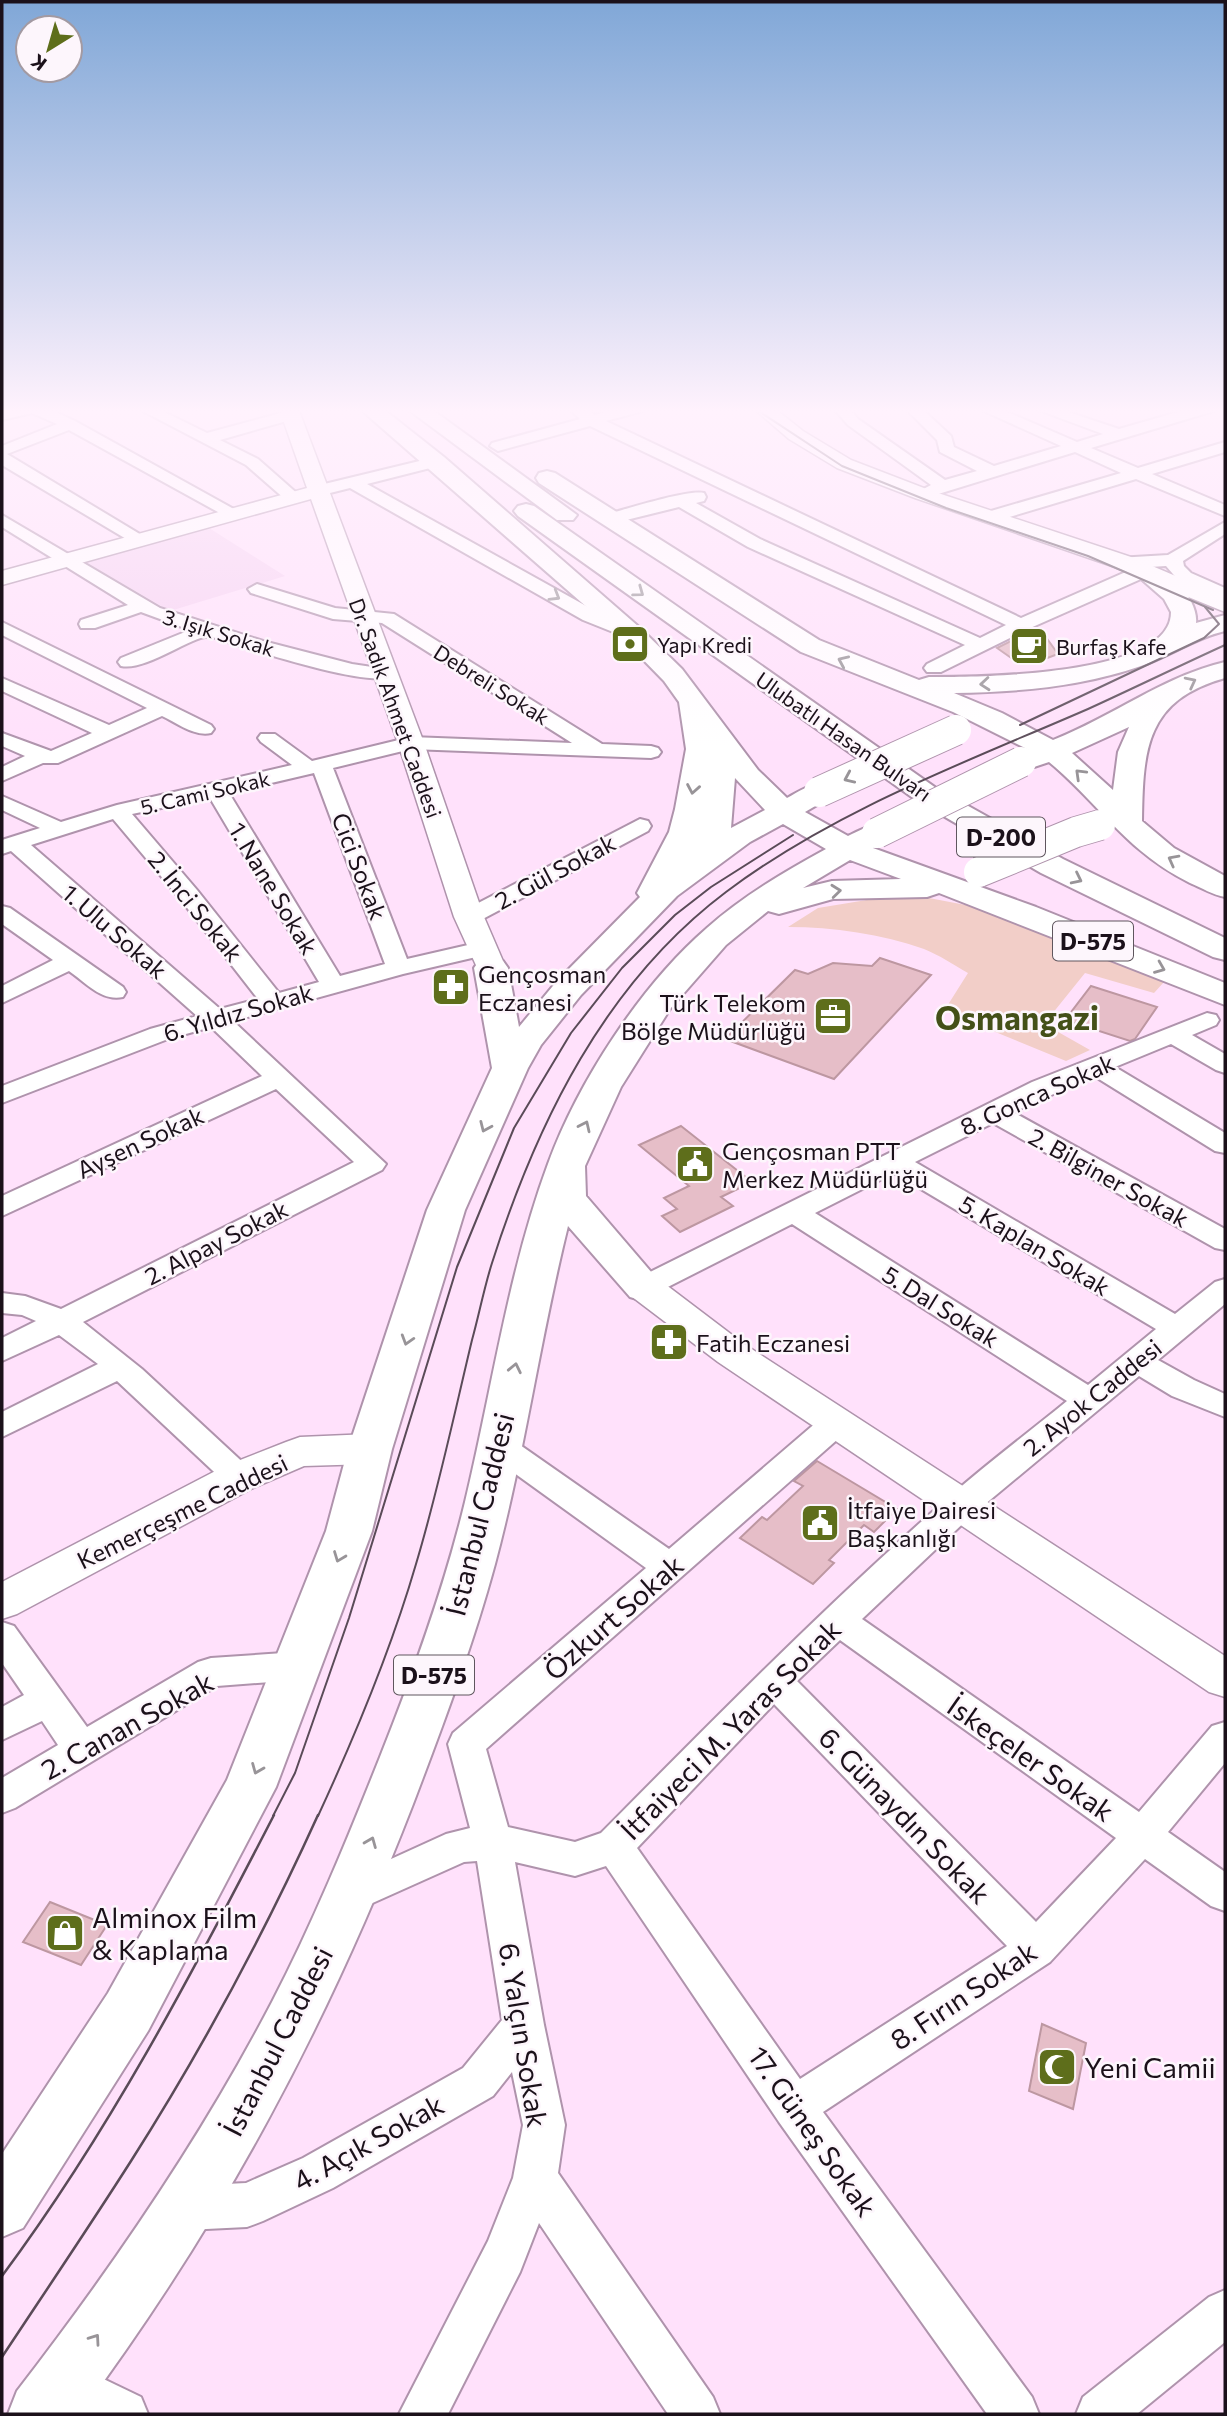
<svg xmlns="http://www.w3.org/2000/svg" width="1227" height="2416" viewBox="0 0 1227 2416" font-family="Commissioner,sans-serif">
<rect width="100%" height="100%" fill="#ffe1fb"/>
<polygon fill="#f6d2f2" points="209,528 285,576 170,611 83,561"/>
<path fill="#f2cec8" d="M885,897L929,898L976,907L1164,982L1154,993L1085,973L1044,1024L1090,1050L1066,1061L944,1011L968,973C954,965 939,955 924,949C882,934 833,927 788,927L818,908Z"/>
<g fill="#e6bec8" stroke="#bd97a1" stroke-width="2">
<polygon points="1029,632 1045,636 1058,654 1042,660 1017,662 997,648"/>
<polygon points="880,958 931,975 834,1079 725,1039 795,970 808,974 833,963 872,966"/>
<polygon points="1091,986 1157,1007 1135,1039 1130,1041 1065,1020"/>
<polygon points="681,1126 752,1182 721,1197 733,1206 680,1232 662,1216 677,1209 664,1198 689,1186 639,1145"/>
<polygon points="817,1461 897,1509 874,1532 864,1525 829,1560 834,1563 813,1584 740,1538 762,1517 767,1520 803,1486 794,1481"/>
<polygon points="50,1902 107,1925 81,1965 23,1942"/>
<polygon points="1042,2024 1086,2043 1073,2109 1029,2091"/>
</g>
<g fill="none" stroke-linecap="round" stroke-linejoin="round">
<g stroke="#af93ac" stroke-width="4">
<g id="minor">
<polygon points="12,408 47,408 75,421 241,513 239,517 227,517 69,430 7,454 148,539 145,543 133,543 2,465 2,446 57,424 32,413 2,420 2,410"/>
<polygon points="137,408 156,408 207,433 292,410 297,412 300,415 297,418 220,440 258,459 300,496 292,501 286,500 246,465"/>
<path d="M569,408H586L595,415L620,408H645L643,411L606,421L1021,618L1137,567L1117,566L1114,562L1117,558L1168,555L1225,522V534L1183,561L1184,566L1191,573L1225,588V599L1179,581L1166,566L1150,567L1153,571L1150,575L1028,629L941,672H927L924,668L927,664L965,645L748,547L679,507L610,524L601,519L604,515C624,510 688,489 704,493L706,497L704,501L696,503L760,539L980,638L1006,625L590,426L498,451L490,446L492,443L580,419Z"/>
<polygon points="833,408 849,408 858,419 945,480 977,471 940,452 937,440 905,408 921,408 951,436 954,447 994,466 1061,446 977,408 998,408 1077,442 1103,434 1033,408 1056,408 1119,429 1192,408 1216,408 1214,411 1091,448 1138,468 1225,442 1225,452 1152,474 1225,505 1225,516 1136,479 996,521 984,521 982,517 984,513 1121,473 1075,452 922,499 914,494 931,485 848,425"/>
<polygon points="436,457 442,459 444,462 442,465 367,484 597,612 637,628 639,632 637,636 623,636 583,620 350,488 318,496 310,491 312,487"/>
<path d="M2,515L160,608L263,641L352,664L392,670L395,674C380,693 238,645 212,637C196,632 147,672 121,666L118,662L121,658L190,630L141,612L95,628H81L79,624L81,620L128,605L2,527Z"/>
<path d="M257,584L335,608L394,614L602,744L651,746L658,748L661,752L658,756L651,758L411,749L333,768L407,959L481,942L489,944L493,949L489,954L403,974L233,1021L386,1164L382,1170L83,1322L142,1369L250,1469L255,1477L250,1485L239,1489L228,1485L117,1381L2,1437V1412L98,1364L59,1335L2,1361V1338L36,1321L22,1315L2,1313V1293L25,1296L61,1309L354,1162L276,1089L2,1216V1196L262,1076L211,1027L168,1039L2,1103V1086L150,1029L197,1016L11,851L2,854V840L40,828L2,810V796L61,822L117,805L292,765L261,742L258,738L261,734H275L312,761L411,737L572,743L382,623L333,619L251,593L248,589ZM314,773L385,964L340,976L229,793ZM210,798L319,982L279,993L197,890L132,814ZM113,819L181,900L258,999L220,1009L31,845Z"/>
<path d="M2,622L211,725L214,729L211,733C195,737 177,723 162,716L58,763H43L2,781V767L25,756L2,746V733L51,751L92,733L2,691V678L109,725L147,708L2,635Z"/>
<polygon points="640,819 648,821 651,826 648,831 477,922 461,922 457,917 461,912"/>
<path d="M2,906L10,908L123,987L126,992L123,997C102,1002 85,982 69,971L2,1003V986L53,960L2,924Z"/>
<path d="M1207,1013L1216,1015L1219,1020L1216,1025L1192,1035L1225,1054V1073L1216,1070L1171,1044L1115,1067L1225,1133V1153L1215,1151L1094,1076L1013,1112L1225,1229V1250L1215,1248L993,1123L915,1162L1175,1314L1215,1282L1225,1279V1304L1158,1360L1194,1380L1225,1394V1417L1172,1396L1139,1376L972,1515L862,1619L1139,1812L1212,1726L1225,1722V1763L1168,1832L1225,1872V1911L1211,1906L1145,1859L1050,1962L823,2112L1032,2397L1039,2414H987L779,2122L606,1866L575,1876L515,1862L544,2025L565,2125L558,2173L713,2397L720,2414H668L539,2223L520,2272L448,2414H399L488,2241L513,2178L523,2125L512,2072L493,2096L333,2188L263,2221L247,2227L186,2230L170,2224L164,2208L170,2192L186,2186L246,2183L303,2158L463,2068L502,2020L477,1861L464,1862L348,1914L334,1909L329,1897L334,1885L446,1834L470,1828L448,1744L453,1733L646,1568L488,1454L483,1446L488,1438L499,1434L510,1438L669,1549L825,1415L836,1412L847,1415L852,1423L847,1431L486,1749L508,1827L575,1842L601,1833C714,1719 827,1604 948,1498C986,1464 1028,1433 1067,1401L792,1224L654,1294L644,1297L634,1294L629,1287L634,1280L1032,1082ZM894,1173L1156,1329L1088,1385L815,1213ZM840,1640L1116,1838L1036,1922L797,1681ZM774,1704L1007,1946L800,2079L637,1848Z"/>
<polygon points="2,1622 14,1626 87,1727 198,1662 211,1658 298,1652 310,1656 316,1666 310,1676 298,1680 217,1686 15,1808 2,1813 2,1778 58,1745 42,1721 2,1740 2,1707 24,1695 2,1663"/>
<polygon points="1225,2290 1225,2342 1137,2414 1076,2414 1083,2397 1209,2297"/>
<polygon points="64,2360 141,2397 148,2414 76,2414 47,2400 41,2383 47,2366"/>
</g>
</g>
<g stroke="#af93ac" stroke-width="3">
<g id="major">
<polygon points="279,408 298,408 424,743 484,917 506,968 502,974 491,977 480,974 454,917 398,743 311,499 2,585 2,571 307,488"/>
<polygon points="753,408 774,408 803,431 851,460 929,490 1131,557 1225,597 1225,612 1115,567 915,498 837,468 789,439"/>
<polygon points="644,1275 657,1278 744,1344 1225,1656 1225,1697 1209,1692 718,1362 631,1296 626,1287 631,1278"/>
<polygon points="370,1434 384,1439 390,1449 384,1459 370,1464 304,1466 253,1488 17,1614 2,1619 2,1582 225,1466 286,1442 300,1437"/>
</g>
</g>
<g stroke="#af93ac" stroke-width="4">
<g id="highway">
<path d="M359,408H382L444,457L639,627L682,669L758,770L787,798C801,790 812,782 829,786L834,792L829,798L805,812L848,836C862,829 872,823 888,827L892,833L888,839L873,848L1036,907L1225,983V1005L939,893L927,897L833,899L779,914L768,911L726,945L670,1009L621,1087L585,1166L586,1196L664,1287L658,1297L644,1301L630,1297L568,1226C540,1338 525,1452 495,1564C473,1645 443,1725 413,1804C326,2028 223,2221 80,2414H8L17,2391C112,2268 200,2140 272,2002C313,1923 347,1840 380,1757C413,1674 444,1589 465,1502C492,1390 508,1272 548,1164C578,1082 641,985 707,928C743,896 784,872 826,849L783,824L750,842L677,896L581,995L541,1045L528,1068L465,1210L392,1449L372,1531L276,1787L148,2031L23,2228L2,2237V2154L108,1993L227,1780L326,1531L348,1449L427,1210L492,1068L474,968L479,961L491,958L503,961L508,968L519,1027L557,981L640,897L637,893L669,832L675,809L686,749L679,702L664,681L621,637ZM735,778L765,810L731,828ZM850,860L901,879L832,881L803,888Z"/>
<polygon points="406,408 430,408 577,515 573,520 557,520"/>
<path d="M547,471L555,473L819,640L919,680L929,677C974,677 1172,677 1171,612L1164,599L1132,571L1135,566C1161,559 1199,597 1196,623L1225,615V631C1195,638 1170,656 1141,666C1080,687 1018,692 954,693L1002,713L1053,740C1112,717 1164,676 1225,662V678C1146,700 1143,749 1142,821L1174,848L1225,876V897C1213,895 1202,888 1190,883C1128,852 1104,810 1055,767L1049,762L1034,767L1024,764L1020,758L1029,750L953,712L801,652L539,483L536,478L539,473ZM1129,727L1118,752L1113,790L1072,753Z"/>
<polygon points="526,504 534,506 936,788 1063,859 1225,938 1225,960 1213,957 1041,873 916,800 518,516 514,511 518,506"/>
</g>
</g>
<use href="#minor" fill="#fff" fill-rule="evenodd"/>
<use href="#major" fill="#fff" fill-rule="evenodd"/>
<use href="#highway" fill="#fff" fill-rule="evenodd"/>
<g stroke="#5a4b58" stroke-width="2">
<polyline points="754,408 842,466 946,508 1088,556 1213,610"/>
<polyline points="1020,725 1204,638 1219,624 1205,607"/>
<polyline points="273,1816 295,1773 349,1618 457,1267 514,1128 571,1033 622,968 675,915 711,887 793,835"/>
<path d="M318,1816C355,1736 391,1650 416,1564C438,1491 454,1415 472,1340C479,1315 484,1288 492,1263C537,1122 605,983 726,892C835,810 964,763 1088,709C1134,688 1179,666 1225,645"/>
</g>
<g stroke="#5a4b58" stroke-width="2.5">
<path d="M2,2276C109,2132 192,1974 274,1815"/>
<path d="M2,2357C45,2292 89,2227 131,2161C201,2051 264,1934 318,1815"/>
</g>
<g stroke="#af93ac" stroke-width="32" stroke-linecap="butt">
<g id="highway-bridge">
<polyline points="819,792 956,730"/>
<polyline points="877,833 1021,762"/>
<polyline points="979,872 1076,832 1100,825"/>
</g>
</g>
<use href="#highway-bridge" stroke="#fff" stroke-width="30"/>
</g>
<defs><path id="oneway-chevron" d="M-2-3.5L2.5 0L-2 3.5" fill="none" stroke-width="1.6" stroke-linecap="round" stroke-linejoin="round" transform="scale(1.75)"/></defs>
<g stroke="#989498">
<use href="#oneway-chevron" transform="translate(639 592) rotate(36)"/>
<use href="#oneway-chevron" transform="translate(555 596) rotate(31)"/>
<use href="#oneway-chevron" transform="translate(843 661) rotate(-156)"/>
<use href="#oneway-chevron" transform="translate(1191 682) rotate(-27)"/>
<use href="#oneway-chevron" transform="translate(985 684) rotate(175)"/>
<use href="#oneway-chevron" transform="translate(1080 774) rotate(-136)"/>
<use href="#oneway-chevron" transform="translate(849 778) rotate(156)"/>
<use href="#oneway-chevron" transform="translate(693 789) rotate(100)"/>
<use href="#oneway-chevron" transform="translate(1173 860) rotate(-152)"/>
<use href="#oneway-chevron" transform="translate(1077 879) rotate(26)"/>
<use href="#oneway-chevron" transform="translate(836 891) rotate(-6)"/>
<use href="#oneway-chevron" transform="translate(1160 968) rotate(22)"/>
<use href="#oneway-chevron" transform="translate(585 1126) rotate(-65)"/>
<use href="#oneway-chevron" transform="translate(485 1127) rotate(114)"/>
<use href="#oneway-chevron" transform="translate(407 1340) rotate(107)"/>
<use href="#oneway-chevron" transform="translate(515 1368) rotate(-78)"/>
<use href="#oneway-chevron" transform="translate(339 1557) rotate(111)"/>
<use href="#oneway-chevron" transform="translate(257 1769) rotate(112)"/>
<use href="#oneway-chevron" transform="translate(371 1842) rotate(-68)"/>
<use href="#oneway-chevron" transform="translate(95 2339) rotate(-55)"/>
</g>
<linearGradient id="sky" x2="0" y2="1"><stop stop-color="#80a7d7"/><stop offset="0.55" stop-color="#fff2fd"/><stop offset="1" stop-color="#fff2fd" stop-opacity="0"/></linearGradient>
<rect width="1227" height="747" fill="url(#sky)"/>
<defs>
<g id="bank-square" transform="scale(2.0125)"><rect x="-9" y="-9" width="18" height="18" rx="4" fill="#5e6e1b" stroke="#fdf6fc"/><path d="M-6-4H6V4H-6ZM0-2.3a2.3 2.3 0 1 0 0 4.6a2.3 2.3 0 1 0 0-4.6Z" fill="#fff"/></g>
<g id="cafe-square" transform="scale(2.0125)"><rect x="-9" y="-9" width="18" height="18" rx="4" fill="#5e6e1b" stroke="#fdf6fc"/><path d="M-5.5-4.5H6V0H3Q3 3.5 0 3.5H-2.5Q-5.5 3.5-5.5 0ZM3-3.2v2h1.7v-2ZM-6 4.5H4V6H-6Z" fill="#fff"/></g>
<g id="pharmacy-square" transform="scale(2.0125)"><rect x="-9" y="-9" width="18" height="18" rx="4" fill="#5e6e1b" stroke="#fdf6fc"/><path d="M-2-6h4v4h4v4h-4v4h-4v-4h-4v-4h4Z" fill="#fff"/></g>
<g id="office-square" transform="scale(2.0125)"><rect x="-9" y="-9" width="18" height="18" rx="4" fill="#5e6e1b" stroke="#fdf6fc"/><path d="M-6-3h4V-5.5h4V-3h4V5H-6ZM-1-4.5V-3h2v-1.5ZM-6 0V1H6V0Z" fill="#fff"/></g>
<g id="civic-square" transform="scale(2.0125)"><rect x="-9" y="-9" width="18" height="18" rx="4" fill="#5e6e1b" stroke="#fdf6fc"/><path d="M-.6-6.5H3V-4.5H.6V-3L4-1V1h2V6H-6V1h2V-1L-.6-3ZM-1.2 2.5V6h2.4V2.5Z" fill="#fff"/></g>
<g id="shop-square" transform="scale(2.0125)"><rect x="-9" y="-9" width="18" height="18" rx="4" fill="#5e6e1b" stroke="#fdf6fc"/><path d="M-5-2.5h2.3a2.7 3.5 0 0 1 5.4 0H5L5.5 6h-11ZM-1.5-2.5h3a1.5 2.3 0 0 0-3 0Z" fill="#fff"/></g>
<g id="mosque-square" transform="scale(2.0125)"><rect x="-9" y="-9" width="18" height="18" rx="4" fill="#5e6e1b" stroke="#fdf6fc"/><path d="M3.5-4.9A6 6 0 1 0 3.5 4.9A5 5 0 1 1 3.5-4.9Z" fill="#fff"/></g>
</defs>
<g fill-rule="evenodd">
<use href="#bank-square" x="630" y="644"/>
<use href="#cafe-square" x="1029" y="646"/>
<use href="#pharmacy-square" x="451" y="987"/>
<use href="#office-square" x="833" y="1016"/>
<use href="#civic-square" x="695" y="1164"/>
<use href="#pharmacy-square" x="669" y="1342"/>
<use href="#civic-square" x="820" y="1523"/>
<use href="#shop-square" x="65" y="1933"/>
<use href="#mosque-square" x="1057" y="2067"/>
</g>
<g text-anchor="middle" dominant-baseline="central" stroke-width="5" stroke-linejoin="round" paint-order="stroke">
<g font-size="21" fill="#1b111a" stroke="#fdf6fc">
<text transform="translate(219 632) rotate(17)">3. Işık Sokak</text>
<text transform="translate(492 684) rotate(32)">Debreli Sokak</text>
<text transform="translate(396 708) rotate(70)">Dr. Sadık Ahmet Caddesi</text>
<text transform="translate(844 736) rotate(35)">Ulubatlı Hasan Bulvarı</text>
<text transform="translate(205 792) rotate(-13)">5. Cami Sokak</text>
</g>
<g font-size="21" fill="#1b111a" stroke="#fdf6fc" text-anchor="start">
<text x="657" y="644">Yapı Kredi</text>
<text x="1056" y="646">Burfaş Kafe</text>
</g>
<g fill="#fdf6fc" stroke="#5f565e" stroke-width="2">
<rect x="957" y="817.5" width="88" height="39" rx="5"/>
<rect x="1053" y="921.5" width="80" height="39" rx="5"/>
<rect x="394" y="1655.5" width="80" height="39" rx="5"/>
</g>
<g font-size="23" font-weight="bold" fill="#1b111a">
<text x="1001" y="837">D-200</text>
<text x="1093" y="941">D-575</text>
<text x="434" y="1675">D-575</text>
</g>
<g font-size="24" fill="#1b111a" stroke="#fdf6fc">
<text transform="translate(360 866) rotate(69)">Cici Sokak</text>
<text transform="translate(555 871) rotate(-28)">2. Gül Sokak</text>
<text transform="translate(274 888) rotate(59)">1. Nane Sokak</text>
<text transform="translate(196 906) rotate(51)">2. İnci Sokak</text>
<text transform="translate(115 931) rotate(41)">1. Ulu Sokak</text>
<text transform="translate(238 1012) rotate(-16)">6. Yıldız Sokak</text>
<text transform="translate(1037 1094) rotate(-24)">8. Gonca Sokak</text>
<text transform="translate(140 1142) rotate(-25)">Ayşen Sokak</text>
<text transform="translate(1109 1177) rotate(29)">2. Bilginer Sokak</text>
<text transform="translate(216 1242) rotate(-27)">2. Alpay Sokak</text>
<text transform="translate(1035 1245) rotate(31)">5. Kaplan Sokak</text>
<text transform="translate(941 1306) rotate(32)">5. Dal Sokak</text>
<text transform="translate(1092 1397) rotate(-39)">2. Ayok Caddesi</text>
<text transform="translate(182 1511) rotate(-26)">Kemerçeşme Caddesi</text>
</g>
<g font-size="24" fill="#1b111a" stroke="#fdf6fc" text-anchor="start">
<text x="478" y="973">Gençosman<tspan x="478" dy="28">Eczanesi</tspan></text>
<text x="806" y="1002" text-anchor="end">Türk Telekom<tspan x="806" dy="28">Bölge Müdürlüğü</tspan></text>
<text x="722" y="1150">Gençosman PTT<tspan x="722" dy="28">Merkez Müdürlüğü</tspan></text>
<text x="696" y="1342">Fatih Eczanesi</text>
<text x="847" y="1509">İtfaiye Dairesi<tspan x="847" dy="28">Başkanlığı</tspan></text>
</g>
<g font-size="28" fill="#1b111a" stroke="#fdf6fc">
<text transform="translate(479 1514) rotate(-76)">İstanbul Caddesi</text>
<text transform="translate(613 1617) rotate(-41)">Özkurt Sokak</text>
<text transform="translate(127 1725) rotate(-29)">2. Canan Sokak</text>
<text transform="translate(730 1729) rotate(-45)">İtfaiyeci M. Yaras Sokak</text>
<text transform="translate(1031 1758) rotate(35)">İskeçeler Sokak</text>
<text transform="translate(905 1815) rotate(46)">6. Günaydın Sokak</text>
<text transform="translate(963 1995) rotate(-34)">8. Fırın Sokak</text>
<text transform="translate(524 2035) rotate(81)">6. Yalçın Sokak</text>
<text transform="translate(277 2041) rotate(-63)">İstanbul Caddesi</text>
<text transform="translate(813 2131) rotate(55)">17. Güneş Sokak</text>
<text transform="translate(368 2142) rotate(-29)">4. Açık Sokak</text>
</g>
<g font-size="28" fill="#1b111a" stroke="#fdf6fc" text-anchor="start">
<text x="92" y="1917">Alminox Film<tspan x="92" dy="32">&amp; Kaplama</tspan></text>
<text x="1084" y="2067">Yeni Camii</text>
</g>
<g font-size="32" font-weight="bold" fill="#445018" stroke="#fdf6fc">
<text x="1017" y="1017">Osmangazi</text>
</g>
</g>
<rect width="1227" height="2416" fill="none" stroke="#1b111a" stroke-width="7"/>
<g transform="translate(49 49) rotate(217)"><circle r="33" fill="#fdf6fc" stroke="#a39aa2" stroke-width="2"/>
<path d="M0-5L12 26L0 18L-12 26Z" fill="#5e6e1b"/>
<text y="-10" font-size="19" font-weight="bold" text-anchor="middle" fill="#1b111a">K</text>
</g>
</svg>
